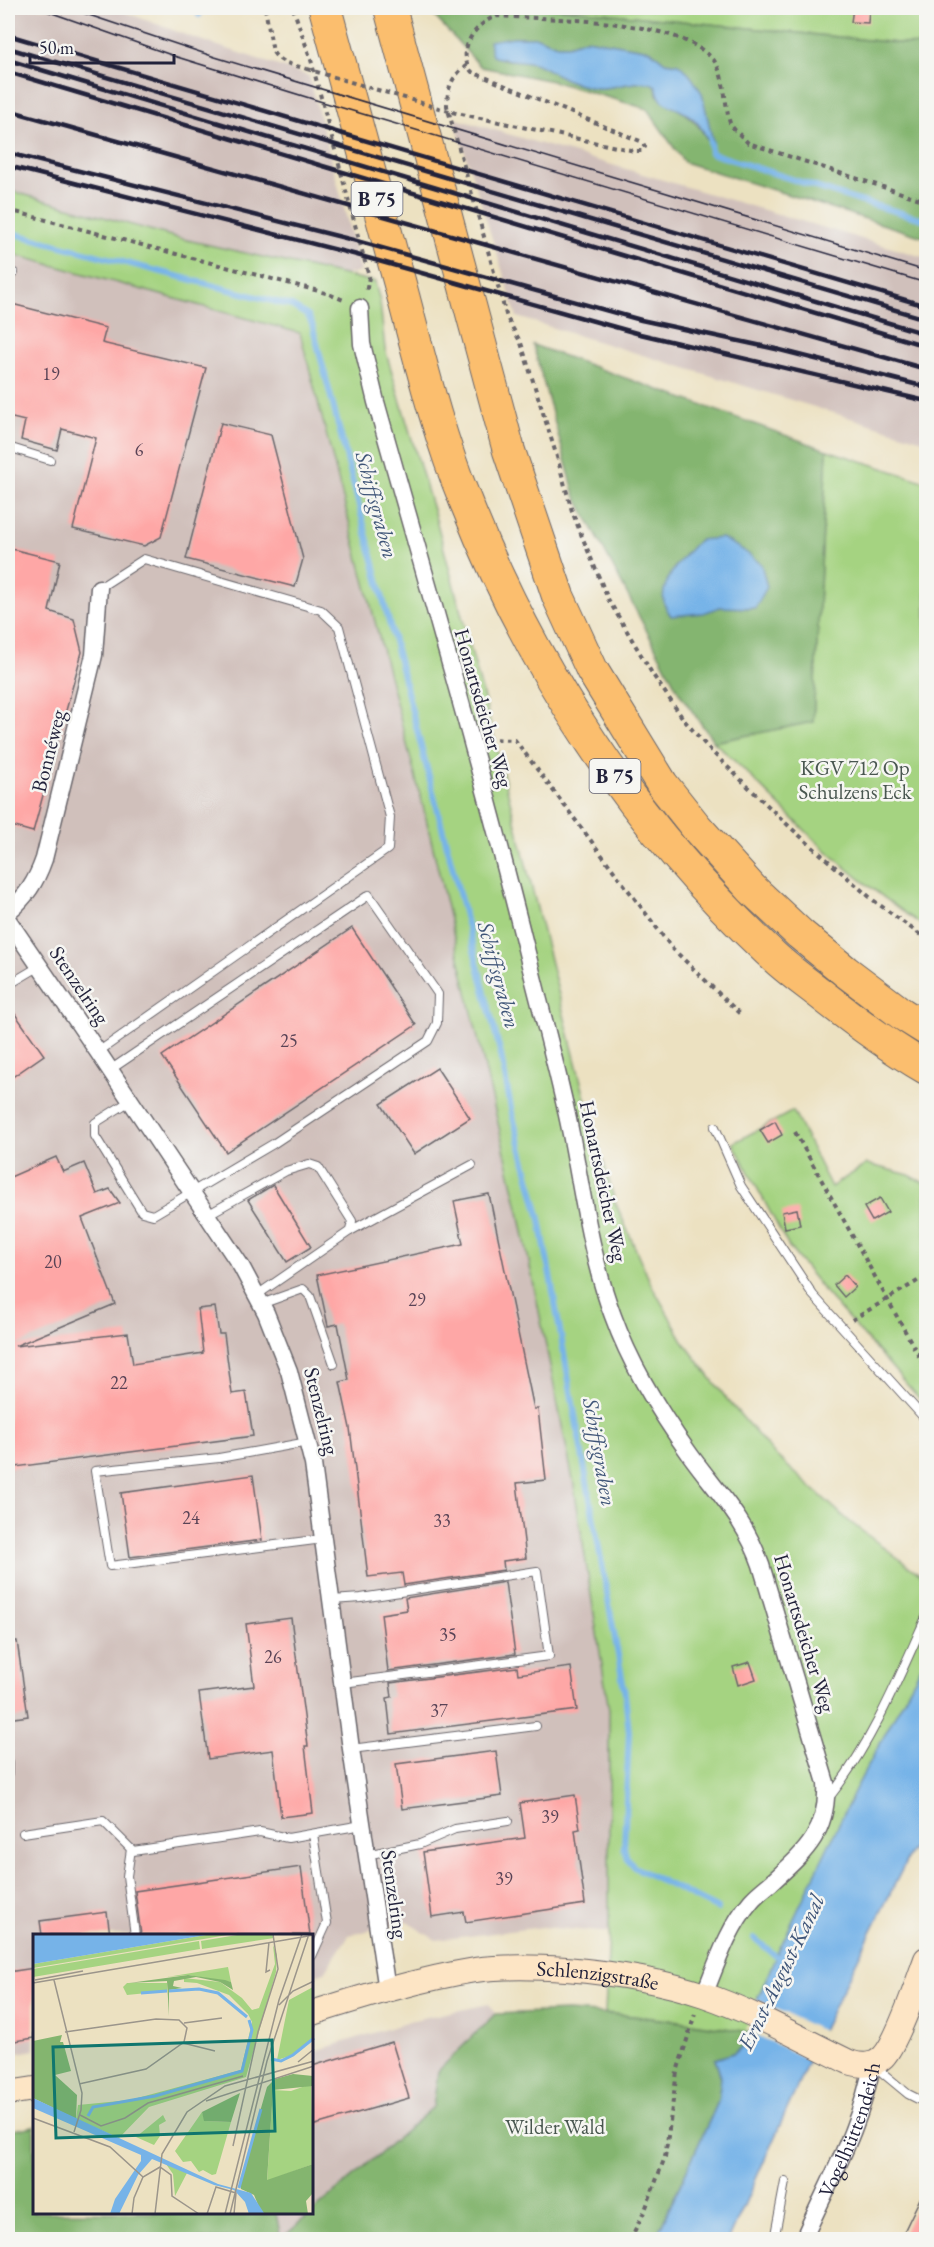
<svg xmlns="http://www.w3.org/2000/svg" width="934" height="2247" viewBox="0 0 934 2247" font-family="'EB Garamond',serif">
<rect width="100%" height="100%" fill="#f6f6f2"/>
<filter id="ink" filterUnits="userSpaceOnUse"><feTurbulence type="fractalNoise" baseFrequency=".0167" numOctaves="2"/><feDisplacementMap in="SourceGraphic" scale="12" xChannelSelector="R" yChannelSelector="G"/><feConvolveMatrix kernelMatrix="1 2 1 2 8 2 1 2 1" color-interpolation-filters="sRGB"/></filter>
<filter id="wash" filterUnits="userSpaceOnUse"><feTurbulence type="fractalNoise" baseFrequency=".008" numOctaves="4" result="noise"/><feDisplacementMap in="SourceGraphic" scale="24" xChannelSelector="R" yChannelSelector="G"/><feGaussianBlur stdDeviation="1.35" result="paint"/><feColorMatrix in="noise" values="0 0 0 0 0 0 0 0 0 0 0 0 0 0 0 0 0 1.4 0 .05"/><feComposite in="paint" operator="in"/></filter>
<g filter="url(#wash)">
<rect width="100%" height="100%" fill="#ece1c1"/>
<g fill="#d0c0bb">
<polygon points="8,8 114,8 191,37 309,76 361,272 342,275 178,238 8,190"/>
<polygon points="454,118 926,258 926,441 517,317"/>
<polygon points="8,253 299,333 425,814 519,1212 573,1480 609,1710 616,1790 613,1933 543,1927 436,1940 407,1922 349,1935 325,1972 312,1976 312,1935 34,1935 34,2050 8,2055"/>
<polygon points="489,2004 495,2014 438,2071 433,2107 312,2212 312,2052 422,2018"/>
<polygon points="276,2212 312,2212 281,2239"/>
</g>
<g fill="#a5d381" stroke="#647a5e" stroke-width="1.5">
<polygon points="555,8 926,8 926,46"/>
<polygon points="8,190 178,238 375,282 380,302 385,349 437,523 486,706 584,1094 615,1202 651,1284 685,1344 726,1398 773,1453 850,1522 926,1579 926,1658 855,1790 756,2001 749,2032 680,2021 605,2013 609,1934 609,1710 573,1480 519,1212 425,814 300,333 8,253"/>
<path d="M827,450L926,482V928C888,901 851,874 817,842C782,809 750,774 714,742L813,722Z"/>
<polygon points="793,1111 831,1187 867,1164 909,1175 926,1184 926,1406 824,1291 789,1247 733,1143"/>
</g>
<g fill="#84b56f" stroke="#536c55" stroke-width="1.5" fill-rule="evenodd">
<path d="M427,8H555L926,46V238L684,162L647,109L552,81L481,67ZM513,37H537L556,45H568L586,39L650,50L665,62L678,64L708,142C698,118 677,109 657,95L656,86C643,76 612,90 596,88C575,86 559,74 540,65C529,60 516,60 504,60Z"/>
<path d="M533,345L827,450L813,722L714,742L680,694L575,495ZM699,540L755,608L720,607L703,613L682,614L674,568Z"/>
<path d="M567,2011C628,2014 688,2022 749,2032L746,2044L734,2053L715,2059L721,2077L718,2102L655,2239H8V2131L34,2126V2212L276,2213L281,2239L433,2107L438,2071L495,2014Z"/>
</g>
<g fill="#76b3e8" stroke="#4c6a92" stroke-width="1.5">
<path d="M513,37H537L557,45H568L586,39L650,50L665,62L678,64L688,72L702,93L713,142H708C704,131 697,120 687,114C672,104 660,108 656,86C643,76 612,90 597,88C583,87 570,82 558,75C551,72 545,67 537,64C522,59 507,62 492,56L489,41Z"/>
<path d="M722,538L743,550L761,564L767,587L755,608L720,607L703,613L671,616C669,612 665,608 664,603C659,581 685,554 699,540Z"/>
<polygon points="926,1658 926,1821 823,2029 729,2239 655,2240 718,2102 721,2077 715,2059 734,2053 746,2044 756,2002 776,1956 855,1790"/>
</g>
<polygon fill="#ece1c1" points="754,1998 825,2032 813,2062 746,2030"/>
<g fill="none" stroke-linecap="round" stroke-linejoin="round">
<g stroke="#76b3e8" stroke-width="6">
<polyline points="199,15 202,8"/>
<polyline points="710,142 711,153 856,200 926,220"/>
<polyline points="8,232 292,306 308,316 312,324 501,1055 512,1113 540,1219 625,1694 629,1732 624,1848 627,1859 634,1867 718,1909"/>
<polyline points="754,1938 781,1960"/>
</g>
</g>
<g id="blocks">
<g fill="#fea7a6">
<polygon points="853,8 869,8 868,23 851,22"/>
<polygon points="8,303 106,328 102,343 206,368 161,537 144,546 73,529 96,438 62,429 57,450 21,440 25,421 8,417"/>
<polygon points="221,423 271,435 303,559 295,587 186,559"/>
<polygon points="8,548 60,561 49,611 74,619 82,652 33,832 8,825 8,776 13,750 8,748"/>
<polygon points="352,928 416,1025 226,1152 162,1056"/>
<polygon points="8,1004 44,1055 8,1080"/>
<polygon points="437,1068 470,1118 414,1154 381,1104"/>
<polygon points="775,1121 782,1135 768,1143 760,1130"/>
<polygon points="56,1157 63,1172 84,1163 97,1194 110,1189 120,1203 82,1218 115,1304 15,1346 128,1333 133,1364 203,1353 198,1309 215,1307 219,1334 224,1334 232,1394 246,1392 253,1436 8,1468 8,1178"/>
<polygon points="273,1185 311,1247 287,1262 248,1200"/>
<polygon points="489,1194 534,1409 538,1409 546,1480 517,1483 526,1558 503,1561 504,1570 404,1585 402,1573 368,1577 350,1428 340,1382 349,1380 338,1324 328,1326 317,1275 463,1244 454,1201"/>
<polygon points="880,1198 888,1212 872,1221 864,1207"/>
<polygon points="797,1209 800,1225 785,1228 782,1212"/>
<polygon points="845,1275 855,1287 844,1297 834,1285"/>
<polygon points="253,1475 262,1540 130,1557 121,1493"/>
<polygon points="505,1582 515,1654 388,1671 381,1614 407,1610 405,1598"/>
<polygon points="291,1618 308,1746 305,1746 313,1813 281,1817 273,1750 208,1759 199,1693 254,1686 246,1624"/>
<polygon points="8,1641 17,1641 28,1716 8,1719"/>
<polygon points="750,1662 756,1679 738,1685 733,1667"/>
<polygon points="517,1667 518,1674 571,1667 577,1710 391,1734 387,1698 392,1697 390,1683"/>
<polygon points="496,1751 502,1796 402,1809 396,1764"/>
<polygon points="575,1795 580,1829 575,1830 585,1904 466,1922 464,1912 432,1917 423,1852 525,1838 520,1803"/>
<polygon points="301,1867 310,1935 141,1935 135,1891"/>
<polygon points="107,1912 110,1935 42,1935 40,1921"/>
<polygon points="34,1968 34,2038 8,2042 8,1972"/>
<polygon points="392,2042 409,2098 312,2126 312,2066"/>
<polygon points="927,2184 927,2240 900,2240"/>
</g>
</g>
</g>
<g filter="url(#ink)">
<use href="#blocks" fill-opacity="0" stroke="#69656a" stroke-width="1.5"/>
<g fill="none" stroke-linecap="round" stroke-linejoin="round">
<g stroke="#69656a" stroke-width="10">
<g id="lane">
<polyline points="8,271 14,273"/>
<polyline points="8,447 50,460"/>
<polyline points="8,985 40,966"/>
<polyline points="98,1052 388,849 390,817 339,627 321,610 144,559 99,588"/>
<polyline points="110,1070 369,895 438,994 437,1023 428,1041 273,1144 153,1215 142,1212 95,1136 95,1123 130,1101"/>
<polyline points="715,1127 741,1186 813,1295 926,1420"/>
<polyline points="207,1215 286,1171 309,1164 318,1167 352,1221 350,1231 257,1295"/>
<polyline points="350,1231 472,1165"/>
<polyline points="261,1304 303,1289 310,1296 334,1364"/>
<polyline points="308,1442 219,1458 95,1471 110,1566 323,1539"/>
<polyline points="332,1600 361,1598 537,1571 549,1656 343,1683"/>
<polyline points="351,1749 536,1726"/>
<polyline points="8,1763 8,1773"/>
<path d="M828,1799C871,1745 898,1680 926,1617"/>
<polyline points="23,1833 103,1821 133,1851 260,1832 288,1838 362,1825"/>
<polyline points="131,1849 127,1876 135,1935"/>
<polyline points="366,1855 420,1844 455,1829 508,1821"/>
<polyline points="312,1956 327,1923 313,1834"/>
<polyline points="873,2065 908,2094 926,2103"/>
<polyline points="774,2240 785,2182"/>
</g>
</g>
<g stroke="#69656a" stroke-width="19">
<g id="street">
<path d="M360,308L362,344L376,402C429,590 484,777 530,965C544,1022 560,1078 571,1134C583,1195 591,1258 613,1316C631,1366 660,1413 691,1456C718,1493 746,1521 761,1565L826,1783C829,1832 805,1852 771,1883C765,1888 757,1894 751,1901C728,1928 717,1963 704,1995"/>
<path d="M8,912C26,897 36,882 44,859L94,655L99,588"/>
<polyline points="8,920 98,1052 241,1266 266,1313 289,1371 313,1464 351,1749 387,1990"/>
<path id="s1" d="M803,2240C828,2183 862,2125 872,2064"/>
</g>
</g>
<g stroke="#69656a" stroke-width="26">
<g id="secondary">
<path id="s2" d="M312,2013C365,1996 420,1979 475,1970C504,1966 536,1967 566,1969C613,1973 659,1980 704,1995C754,2012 801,2039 849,2062C861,2066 873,2067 883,2057C897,2043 918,1981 926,1959"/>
<polyline points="8,2093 34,2089"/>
</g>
</g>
<g stroke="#69656a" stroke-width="34">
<g id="highway">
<path d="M325,8C350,101 376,195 401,288C420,359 437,432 465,500C532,670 635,827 769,952C784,967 801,979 818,992C852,1019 888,1046 926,1068"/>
<polyline points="390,8 509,451 558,596 592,670 662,784 697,828 752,889 800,934 845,971 902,1014 926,1029"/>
</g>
</g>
<g stroke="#69656a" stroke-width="4" stroke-dasharray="4.5 4.5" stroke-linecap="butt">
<path d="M265,8L273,52C280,64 295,65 307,69"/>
<polyline points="293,8 311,60 369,277 366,293"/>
<polyline points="497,16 498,8"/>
<path d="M467,65C452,76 447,88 447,106L507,318L521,343L557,457L572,511L581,534L608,599L653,675L684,720L710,750L792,829L873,900L926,939"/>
<path d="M452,112L635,151H642L645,147L640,141L472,72C455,51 475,23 497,16C554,20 669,17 711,57C726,72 724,104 730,123C733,130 743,137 748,143L926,201"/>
<polyline points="8,210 326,293 346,301"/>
<polyline points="487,739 515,740 672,948 742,1016"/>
<polyline points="795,1132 926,1369"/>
<polyline points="852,1320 926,1276"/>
<polyline points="630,2240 645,2210 665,2157 677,2072 695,2014"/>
</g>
<use href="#lane" stroke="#fff" stroke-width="8"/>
<use href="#street" stroke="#fff" stroke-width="16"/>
<use href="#secondary" stroke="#fde5c5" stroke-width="24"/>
<use href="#highway" stroke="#fbbe6e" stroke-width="32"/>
<g stroke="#22223b" stroke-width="1.5">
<polyline points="38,8 177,57 316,100 926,283"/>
<polyline points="68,8 215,57 926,271"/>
</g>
<g stroke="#22223b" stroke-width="4.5">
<polyline points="8,35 926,306"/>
<polyline points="8,48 926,319"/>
<polyline points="8,60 926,334"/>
<polyline points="8,72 926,346"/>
<polyline points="8,110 926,369"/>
<polyline points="8,153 353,240 641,320 776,349 926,387"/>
<polyline points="8,166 357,255 640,334 926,401"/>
</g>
<polyline stroke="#69656a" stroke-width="4" stroke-dasharray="4.5 4.5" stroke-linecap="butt" points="307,69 452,112"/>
</g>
</g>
<g text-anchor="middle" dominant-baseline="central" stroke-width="5" stroke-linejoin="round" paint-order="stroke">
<g font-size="18" fill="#594356">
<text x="51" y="373">19</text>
<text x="139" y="449">6</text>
<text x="289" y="1040">25</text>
<text x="53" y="1261">20</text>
<text x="417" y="1299">29</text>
<text x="119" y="1382">22</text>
<text x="191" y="1517">24</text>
<text x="442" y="1520">33</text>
<text x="448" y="1634">35</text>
<text x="273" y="1656">26</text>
<text x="439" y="1710">37</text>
<text x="550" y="1816">39</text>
<text x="504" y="1878">39</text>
</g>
<g fill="#f6f6f2" stroke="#626272" stroke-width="1.5">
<rect x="351.5" y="182" width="51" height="34" rx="4.5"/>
<rect x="589.5" y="759" width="51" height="34" rx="4.5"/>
</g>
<g font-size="20" font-weight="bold" fill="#22223b">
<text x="377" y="199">B 75</text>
<text x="615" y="776">B 75</text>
</g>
<g font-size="21" fill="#22223b" stroke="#f6f6f2">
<text transform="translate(484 708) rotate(74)">Honartsdeicher Weg</text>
<text transform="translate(48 751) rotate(-76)">Bonnéweg</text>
<text transform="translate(80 985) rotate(56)">Stenzelring</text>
<text transform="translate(604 1181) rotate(78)">Honartsdeicher Weg</text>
<text transform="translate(322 1411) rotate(76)">Stenzelring</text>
<text transform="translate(805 1633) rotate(73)">Honartsdeicher Weg</text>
<text transform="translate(395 1894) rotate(82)">Stenzelring</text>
<text stroke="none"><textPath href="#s2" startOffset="292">Schlenzigstraße</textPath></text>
<text stroke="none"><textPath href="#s1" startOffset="120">Vogelhüttendeich</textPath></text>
</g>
<g font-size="21" fill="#495750" stroke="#f6f6f2">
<text x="855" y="767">KGV 712 Op<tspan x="855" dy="24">Schulzens Eck</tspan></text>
<text x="555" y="2126">Wilder Wald</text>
</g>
<g font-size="22" font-style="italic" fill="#3f5578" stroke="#f6f6f2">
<text transform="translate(377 505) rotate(75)">Schiffsgraben</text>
<text transform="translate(499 975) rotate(75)">Schiffsgraben</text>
<text transform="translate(600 1452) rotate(80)">Schiffsgraben</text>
<text transform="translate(781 1972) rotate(-64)">Ernst-August-Kanal</text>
</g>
</g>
<g transform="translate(33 1934)">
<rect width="280" height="280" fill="#ece1c1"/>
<path d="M179,0H200L0,34V30ZM210,0H239L241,4L169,15L168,7ZM166,7L167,15L0,43V35ZM240,11L244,21L243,38L213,143L116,173L86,204L43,185L45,171L97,166L208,136L219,88L215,80L196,61L164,49L151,48V44L187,48L209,64L219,76L226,74L242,30ZM195,33L198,48L155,41L134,43ZM94,49H134V57L94,61L90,53ZM280,53V103L260,121L244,126L256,66ZM278,150L280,230L234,247L240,156L258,157ZM169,178L172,187L198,188L183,240L179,241L170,236L166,238L158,227L150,228L142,217ZM130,181L133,187L126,191L127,202L121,211L103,203ZM133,230L154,239L142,262L140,240Z" fill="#a5d381"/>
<path d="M155,41L192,46L198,48L200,56L187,48L163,43L141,47L140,52L149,54L136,56V82L134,47L96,49ZM29,101L27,108H30L38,137L22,141L44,161L43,185L0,164V107ZM260,140L280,142V152L240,156L234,246L280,230V259L273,267L275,280H229L221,261L208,255L207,248L234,153L242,145ZM207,159L198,188L171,187L169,178Z" fill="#84b56f"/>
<path d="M0,0H179L0,30ZM0,164L185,250L218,259L231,279L216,280L212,268L201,256L181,251L119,225L105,241L86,280H77L82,265L108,227V221L0,174Z" fill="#76b3e8"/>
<path fill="none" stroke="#76b3e8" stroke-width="3" d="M136,57L166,55L185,59L214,83M108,59L134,57M238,125L248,127L260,121L281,104M55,182L60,173L122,162L209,137L219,96L216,86M206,254L228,175"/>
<path fill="none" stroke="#9b958b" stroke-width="1.5" d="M236,8L233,38L237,36M2,46L50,37M21,46L49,159L48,176L41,198M0,49L281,1M246,71L260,57L281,47M151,89L189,84M32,98L123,85L146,86L154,94L151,108L113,135L46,150M150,109L182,117M265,128L281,115M173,167L281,132M47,181L68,192L92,184L115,169L210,142M0,184L77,213L110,243M200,212L225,98L245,35L240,0M99,280L101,264L110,243L127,233L138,241L139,262L166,280M122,280L129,220L154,178L192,152L281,127M174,280L183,253L203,259L201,280M192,280L246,66L269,0M197,280L234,127L276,0"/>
<path fill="#0f766e" fill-opacity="0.15" stroke="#0f766e" stroke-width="3" d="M239,106L242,197L23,204L20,113Z"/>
<rect width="280" height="280" fill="none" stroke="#22223b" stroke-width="3"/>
</g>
<rect width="934" height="2247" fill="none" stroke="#f6f6f2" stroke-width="30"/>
<path d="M30 54v9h144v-9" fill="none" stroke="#22223b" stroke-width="3"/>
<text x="39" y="54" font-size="18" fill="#22223b" stroke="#f6f6f2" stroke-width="4.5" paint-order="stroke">50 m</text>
</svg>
